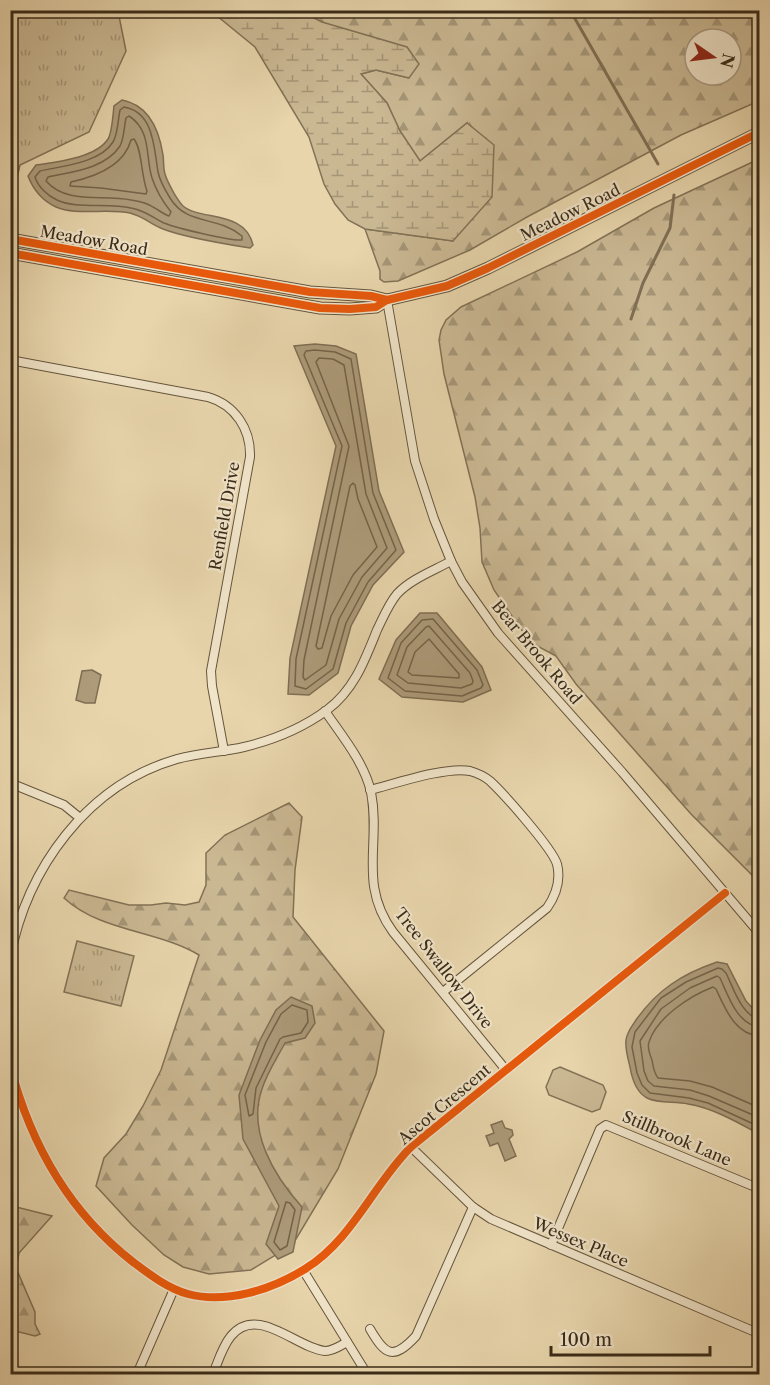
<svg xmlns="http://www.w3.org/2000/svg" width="770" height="1385" viewBox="0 0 770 1385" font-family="'Libre Caslon Text',serif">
<defs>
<pattern id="forest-firs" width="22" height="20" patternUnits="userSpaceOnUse" patternTransform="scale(1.5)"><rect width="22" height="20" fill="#cab893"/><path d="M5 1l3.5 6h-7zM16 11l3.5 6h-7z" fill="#a59677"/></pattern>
<pattern id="wetland-marsh" width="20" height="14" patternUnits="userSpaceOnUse" patternTransform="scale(1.5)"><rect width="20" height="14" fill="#cab893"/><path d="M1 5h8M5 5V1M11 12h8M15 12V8" fill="none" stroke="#a59677"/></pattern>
<pattern id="park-tufts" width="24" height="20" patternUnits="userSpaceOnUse" patternTransform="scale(1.5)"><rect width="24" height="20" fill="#cab893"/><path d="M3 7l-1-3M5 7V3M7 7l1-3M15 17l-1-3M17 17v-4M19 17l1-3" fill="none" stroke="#a59677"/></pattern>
</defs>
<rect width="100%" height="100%" fill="#e8d5ac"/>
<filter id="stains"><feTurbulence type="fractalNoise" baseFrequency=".00333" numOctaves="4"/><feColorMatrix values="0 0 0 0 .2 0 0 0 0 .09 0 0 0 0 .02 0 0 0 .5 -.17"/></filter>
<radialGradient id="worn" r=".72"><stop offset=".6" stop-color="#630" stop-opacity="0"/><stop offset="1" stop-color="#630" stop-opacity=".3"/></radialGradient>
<polygon fill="#cab893" stroke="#827256" stroke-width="1.5" points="560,1067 603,1085 606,1092 600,1109 592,1112 549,1095 546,1087 553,1070"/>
<g fill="url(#forest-firs)" stroke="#827256" stroke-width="1.5" fill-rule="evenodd">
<path d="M300,11H759V101L681,135L527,217L470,250L398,281L384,282L380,279V271L365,229L453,241L467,123L420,161L400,131L387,103L361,74L376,70L409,78L322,22ZM695,39H731V75H695Z"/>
<polygon points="759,159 759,886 755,878 691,814 576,684 556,656 530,642 494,590 482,562 480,528 475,497 444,374 439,340 441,330 446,320 461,307 577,252 654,208"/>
<path d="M289,803L302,817L295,870L293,917L384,1031L376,1074L338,1169L296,1239L284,1250L251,1270L209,1274L183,1267L164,1255L132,1225L96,1186L104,1158L126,1134L143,1106L161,1070L199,955C157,930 101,932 64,898L69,890L129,905H151L166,903L185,905L199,902L206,885V853L225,835Z"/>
<polygon points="11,1202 12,1206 52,1216 19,1253 16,1268 35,1312 35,1324 40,1334 35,1336 11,1330"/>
</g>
<polygon fill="url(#wetland-marsh)" stroke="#827256" stroke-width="1.5" points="211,11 300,11 322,22 407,47 419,64 409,78 376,70 361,74 387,103 400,131 420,161 467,123 494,145 492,197 453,241 365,229 348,220 335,204 324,184 309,137 255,47"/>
<g fill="url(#park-tufts)" stroke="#827256" stroke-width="1.5">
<polygon points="11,10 118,11 126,51 89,132 20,165 11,203"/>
<polygon points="77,941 134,956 121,1006 64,992"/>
</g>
<g fill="#ad9b7a" stroke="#7f6e53" stroke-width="1.5">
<path d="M122,100C149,105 159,129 163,155C164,161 163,168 165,174C167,181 171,188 175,195C177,198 180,203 183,206C201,221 245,210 253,245L250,248C225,244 186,238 163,229C150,224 145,217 130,213C107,208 76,216 56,207C43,201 33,189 28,176L36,165C56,162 96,158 108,139C112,133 113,114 114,106Z"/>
<polygon points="315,344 336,346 356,354 379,491 404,552 373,585 351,626 338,673 309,695 288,694 290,658 336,446 294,346"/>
<polygon points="420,613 437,613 482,667 491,690 463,702 402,697 379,679 396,640"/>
<polygon points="92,670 101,675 95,703 85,703 76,700 82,671"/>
<path d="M717,962L727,964L746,1001L759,1015V1134C737,1122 713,1108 688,1104C675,1101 659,1104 647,1098C636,1092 632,1079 630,1067C628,1058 625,1049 626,1040C627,1032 632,1026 636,1020C657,990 682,974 717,962Z"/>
<path d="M291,997L312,1006L315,1023L305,1038L285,1043C277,1058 267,1073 262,1089C247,1131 274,1176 302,1207L293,1252L278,1259L266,1244L279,1206L243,1139L239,1095L260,1040L276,1010Z"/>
<polygon points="502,1121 505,1128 512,1130 513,1135 509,1139 516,1156 505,1161 498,1143 490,1146 486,1136 494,1133 491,1125"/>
</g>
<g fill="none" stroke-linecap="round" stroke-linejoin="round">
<g stroke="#746349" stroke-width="1.5">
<path d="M124,107C154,112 154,148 158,172C160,181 165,190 170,198C187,226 216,215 242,236V240C230,241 176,228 164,223C151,217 147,211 131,208C110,203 74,209 57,200C48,196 38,187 35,177L40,171C62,166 100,163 113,142C118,134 118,119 120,110Z"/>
<path d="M129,116C152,131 145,156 152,178C156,190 163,202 171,212L169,216C163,214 159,210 153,207C147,203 138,201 131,200C102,194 67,205 46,181L48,177C71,172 105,169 120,146C124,139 124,127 126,118Z"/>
<path d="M134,139C142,149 141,175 147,191L146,194L101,188L70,186L71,182C94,177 124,166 131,140Z"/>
<polygon points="315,350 335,352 351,359 373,493 396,550 368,582 346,623 333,669 306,689 295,686 296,659 342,446 304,355 306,351"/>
<polygon points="319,358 333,359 344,365 366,494 387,548 362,577 339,619 326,665 305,680 303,677 304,660 349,446 316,362"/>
<polygon points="353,483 355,485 358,499 377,547 353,575 331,616 322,648 318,649 316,646 350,486"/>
<polygon points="433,619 477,670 483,685 481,688 462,696 405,691 388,678 401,643 422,620"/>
<polygon points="429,626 470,673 473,681 472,684 461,688 408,683 397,675 407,647 426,627"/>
<polygon points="429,639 459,674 459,678 412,675 408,672 415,652"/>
<polygon points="292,1005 307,1010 308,1022 301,1033 283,1037 280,1039 256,1088 253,1114 249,1116 245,1095 266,1042 281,1014"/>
<path d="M760,1019C742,1017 733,987 726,973L722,969L718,968L686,982L661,998L635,1032L632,1047L637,1073L642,1085L650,1093L689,1098L708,1103L760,1127"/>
<path d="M760,1027C737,1025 728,995 720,978L717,976L690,988L661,1009L640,1041L644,1071L648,1081L654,1086L690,1090L709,1096L760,1118"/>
<path d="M760,1036C735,1035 725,1008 716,989L713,987C690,996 657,1017 649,1042C647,1047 650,1055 652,1060C653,1067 654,1073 658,1078L690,1081L712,1087L760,1108"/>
<polygon points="286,1202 290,1203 295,1210 287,1246 280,1250 274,1242"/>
</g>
<g stroke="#7f6e53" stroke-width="3">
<polyline points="570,10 658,164"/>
<polyline points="631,319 643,283 670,228 674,195"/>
</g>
<g stroke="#66563d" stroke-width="10">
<g id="minor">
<polyline points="387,300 415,461 434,519 451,561 462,582 498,633 622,772 760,934"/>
<path d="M10,360L208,397C235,405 251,429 250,457L211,671L212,686L224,751"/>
<path d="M325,711C342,736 364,762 371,792C381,844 358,884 393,932L506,1070"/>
<polyline points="10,783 64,805 80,818"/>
<path d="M370,790C394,784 447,766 470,771C477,773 484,776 490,781C504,794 552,848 557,864C561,880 556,895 547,908L443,992"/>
<path d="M10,958C27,868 87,785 177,759C199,753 222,752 244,747C273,740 304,727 327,710C354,690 365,660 377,630C383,618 388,605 397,594C411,579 433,571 451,561"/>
<path d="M10,1065C30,1143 69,1212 133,1262C149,1274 167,1288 188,1294C226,1304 271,1290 305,1269C353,1239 373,1185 411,1147L725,893"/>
<polyline points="411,1147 473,1207 491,1219 760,1334"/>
<polyline points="551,1245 600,1129 606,1125 760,1189"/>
<polyline points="303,1270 367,1374"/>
<path d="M370,1329C385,1355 393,1361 416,1336L473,1207"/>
<polyline points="137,1374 174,1289"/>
<path d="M213,1374C218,1362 222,1347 231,1336C257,1304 296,1348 325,1351C333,1351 340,1346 347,1342"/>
</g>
</g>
<g stroke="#66563d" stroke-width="13">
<g id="tertiary">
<polyline points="10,239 310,292 371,296 387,300"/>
<polyline points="10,253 320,308 350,309 376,307 387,300 447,286 488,268 760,132"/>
</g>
</g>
<use href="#minor" stroke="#f0e4c9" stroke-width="8"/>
<use href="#tertiary" stroke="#f0e4c9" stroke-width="10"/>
<g stroke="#f0e4c9" stroke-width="11">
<g id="cycleway">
<polyline points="10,239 310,292 371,296 387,300"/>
<polyline points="10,253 320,308 350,309 376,307 387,300 447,286 488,268 760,132"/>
<path d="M10,1065C30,1143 69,1212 133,1262C149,1274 167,1288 188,1294C226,1304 271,1290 305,1269C353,1239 373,1185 411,1147L725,893"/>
</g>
</g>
<use href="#cycleway" stroke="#e8590c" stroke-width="8"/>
</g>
<g text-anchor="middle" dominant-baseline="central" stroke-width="4.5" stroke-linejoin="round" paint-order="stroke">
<g font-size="16" fill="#3a2b18" stroke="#f0e4c9">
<text transform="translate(570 212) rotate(-26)">Meadow Road</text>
<text transform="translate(94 240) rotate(10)">Meadow Road</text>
<text transform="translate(224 516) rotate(-80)">Renfield Drive</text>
<text transform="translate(537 652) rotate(50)">Bear Brook Road</text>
<text transform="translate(444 968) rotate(52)">Tree Swallow Drive</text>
<text transform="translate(444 1104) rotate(-40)">Ascot Crescent</text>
<text transform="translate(677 1138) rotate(23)">Stillbrook Lane</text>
<text transform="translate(581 1242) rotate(23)">Wessex Place</text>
</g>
</g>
<rect width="770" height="1385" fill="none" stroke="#e8d5ac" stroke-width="36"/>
<rect x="12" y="12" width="746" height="1361" fill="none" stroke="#3a2b18" stroke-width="3"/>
<rect x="18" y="18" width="734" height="1349" fill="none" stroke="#3a2b18" stroke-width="1.5"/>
<g transform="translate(713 57) rotate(104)"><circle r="28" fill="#f0e4c9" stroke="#a79a82" stroke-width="1.5"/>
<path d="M0-4.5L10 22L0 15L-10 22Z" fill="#8f2418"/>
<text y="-9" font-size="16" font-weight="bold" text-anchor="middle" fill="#3a2b18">N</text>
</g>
<path d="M551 1346v9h159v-9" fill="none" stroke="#3a2b18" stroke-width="3"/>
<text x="560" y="1346" font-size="18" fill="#3a2b18" stroke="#f0e4c9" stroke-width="4.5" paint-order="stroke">100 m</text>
<rect width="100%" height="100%" filter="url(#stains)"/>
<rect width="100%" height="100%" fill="url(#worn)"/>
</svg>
